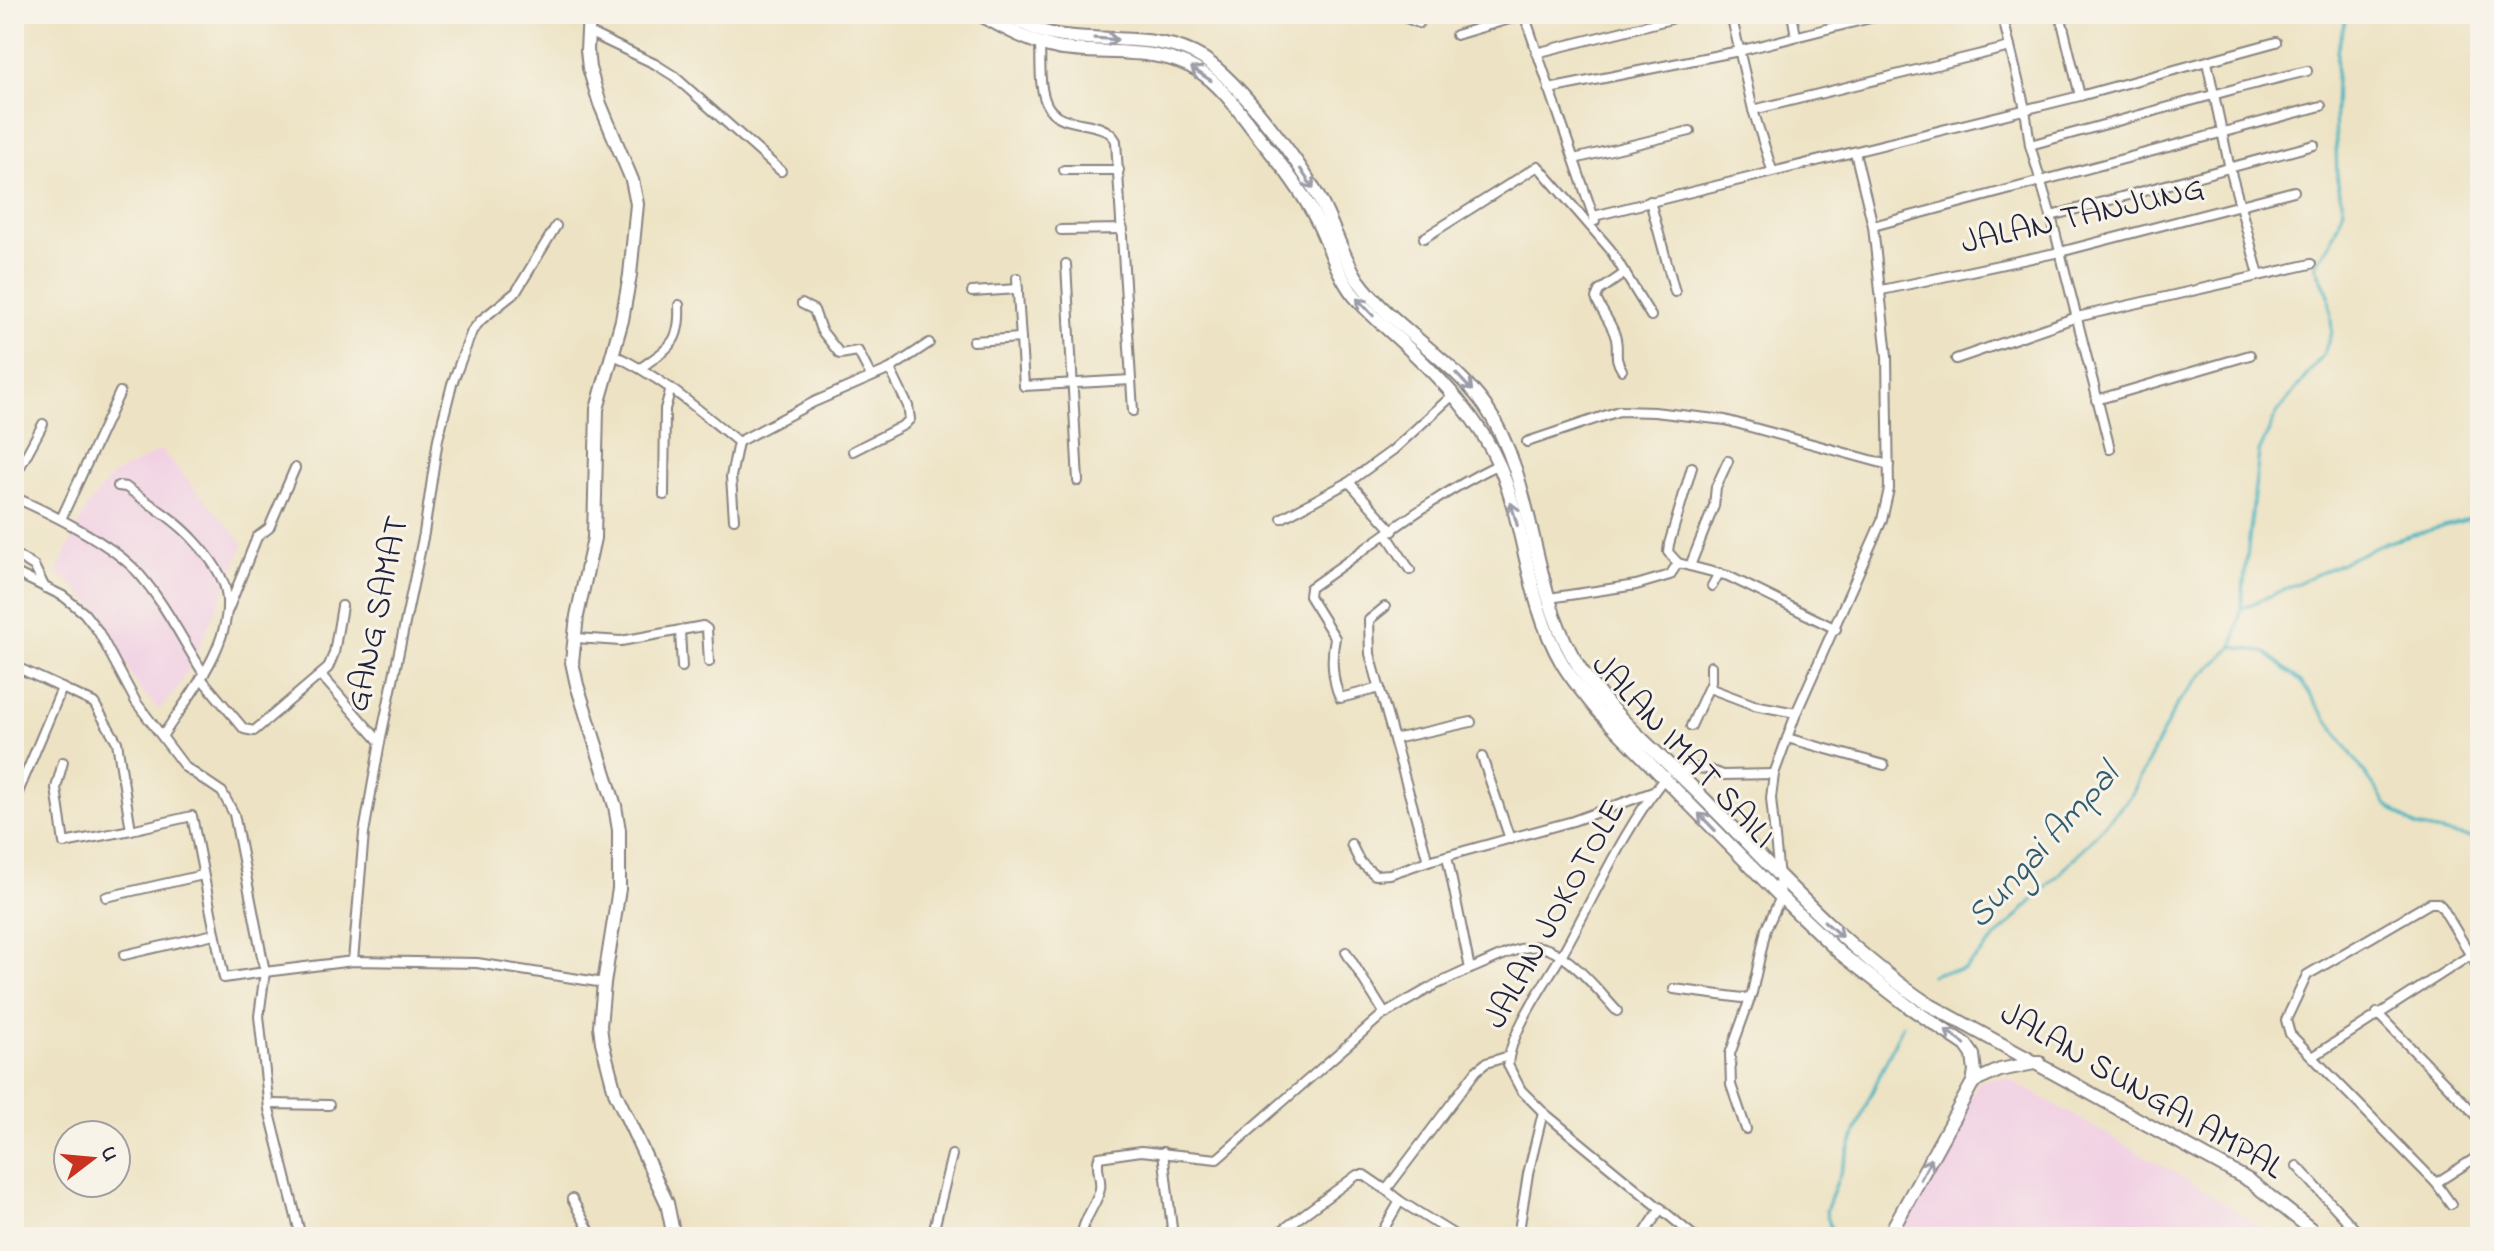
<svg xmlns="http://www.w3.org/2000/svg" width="2494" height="1251" viewBox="0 0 2494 1251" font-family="'Indie Flower',sans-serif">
<rect width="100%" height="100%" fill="#f7f3e8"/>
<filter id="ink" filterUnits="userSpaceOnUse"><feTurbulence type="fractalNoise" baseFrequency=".0125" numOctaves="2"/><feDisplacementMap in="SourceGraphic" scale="16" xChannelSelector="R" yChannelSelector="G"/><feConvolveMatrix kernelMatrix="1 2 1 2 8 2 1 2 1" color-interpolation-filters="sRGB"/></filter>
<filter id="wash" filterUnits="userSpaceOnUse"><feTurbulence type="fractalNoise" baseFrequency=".006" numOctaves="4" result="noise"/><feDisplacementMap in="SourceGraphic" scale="32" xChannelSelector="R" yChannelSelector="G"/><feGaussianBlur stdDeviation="1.8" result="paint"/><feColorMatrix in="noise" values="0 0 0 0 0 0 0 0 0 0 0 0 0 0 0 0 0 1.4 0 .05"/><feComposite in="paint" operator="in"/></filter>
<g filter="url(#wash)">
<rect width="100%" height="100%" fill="#ede3c4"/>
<g fill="#f1d0e4">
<polygon points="161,450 244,544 194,659 177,689 159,710 140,690 93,606 69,581 56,574 87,507 111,476"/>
<polygon points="2006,1077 2203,1189 2252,1221 2271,1237 1892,1237 1979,1081"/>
</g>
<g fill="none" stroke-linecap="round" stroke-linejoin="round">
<g stroke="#44b2c0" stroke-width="3">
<polyline points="2241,609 2385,543 2480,516"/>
<polyline points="2233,647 2241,609 2259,452 2277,413 2323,355 2332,331 2329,295 2315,265 2330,243 2344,209 2337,179 2335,110 2337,51 2347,14"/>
<path d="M1931,975C1944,969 1953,973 1965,969L2067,866L2131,796L2177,704L2201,676L2233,647L2265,652L2301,682L2387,805L2416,827L2480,840"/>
<polyline points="1833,1237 1826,1211 1863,1112 1903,1024"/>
</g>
</g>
</g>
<g filter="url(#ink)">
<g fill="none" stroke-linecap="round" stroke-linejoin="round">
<g stroke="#888280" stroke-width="12">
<g id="minor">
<polyline points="1395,14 1419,23"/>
<polyline points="1444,14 1444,15"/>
<polyline points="1524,14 1595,221"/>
<polyline points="1731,14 1753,110 1772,170"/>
<polyline points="1792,14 1796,36"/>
<polyline points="2002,14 2025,109 2030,145 2051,216 2110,449"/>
<polyline points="2060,14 2080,96"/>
<polyline points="588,32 655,64 674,76 781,171"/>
<polyline points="1456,35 1526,14"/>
<path d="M1040,44C1041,62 1038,92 1049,108C1064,130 1104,117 1116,141L1133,411"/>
<polyline points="1536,53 1671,19 1671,14"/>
<polyline points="2207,62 2230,169 2259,275"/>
<polyline points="1549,89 1739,51 1886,14"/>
<polyline points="1753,110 2010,47"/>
<polyline points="2030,145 2238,88 2307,71"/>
<polyline points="1574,159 1690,131"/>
<polyline points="1064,170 1119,170"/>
<polyline points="1650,201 1675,292"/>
<polyline points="1594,216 2080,96 2276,42"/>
<polyline points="2051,216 2314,145"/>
<polyline points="1873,226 2321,106"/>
<polyline points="1061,230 1123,229"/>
<polyline points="1424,238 1538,166 1610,249 1651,316"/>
<polyline points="1066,264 1078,481"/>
<polyline points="1017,278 1024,386 1131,380"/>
<polyline points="1882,290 2060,252 2294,191"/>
<polyline points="972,292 1018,289"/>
<polyline points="802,304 814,310 821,330 840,354 858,351 871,376"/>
<polyline points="973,341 1021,338"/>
<path d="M612,354C660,376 698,409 738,442L731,477L734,519"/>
<polyline points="1956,359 2077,317 2311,264"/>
<path d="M642,367C670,347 681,342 679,305"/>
<path d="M1622,370C1613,356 1619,353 1616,339C1613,324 1601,312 1596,298L1599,291L1625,273"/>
<polyline points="2096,400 2250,355"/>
<polyline points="738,442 814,402 890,369 929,343"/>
<polyline points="1527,442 1619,411 1654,412 1725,420 1889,465"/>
<polyline points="853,451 904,425 910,419 908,406 890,369"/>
<polyline points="14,478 43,424"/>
<path d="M118,486L126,487C149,504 175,519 194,540C206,553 223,574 226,592C235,641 188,698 163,735"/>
<polyline points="664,495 665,409 671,388"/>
<path d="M14,497C52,514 113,543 140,575C165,604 183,641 204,674"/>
<polyline points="1282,518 1349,482"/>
<polyline points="61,519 120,392"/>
<polyline points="1393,531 1349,482 1393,450 1453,395"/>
<polyline points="1387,535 1410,570"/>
<polyline points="14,554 34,566 45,588"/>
<polyline points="1678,563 1728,576 1836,629"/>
<polyline points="1678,563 1668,552 1669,544 1692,467"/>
<polyline points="1690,566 1714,506 1716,487 1728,461"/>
<polyline points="14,572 63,596 84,613 98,631 136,702 185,767 222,792 234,814 265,972 353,961 477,963 604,983"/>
<polyline points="1712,586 1719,573"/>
<polyline points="1549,598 1636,585 1670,575 1678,563"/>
<polyline points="1385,607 1369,620 1370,654 1428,861 1573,821 1653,792"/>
<polyline points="228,610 257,537 269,528 295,468"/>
<polyline points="680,631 682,667"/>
<polyline points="576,638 621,641 703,626 707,629 709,662"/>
<polyline points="14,666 62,688 14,802"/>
<polyline points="321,675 380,742"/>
<polyline points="201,678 244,729 254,731 328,668 334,653 342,606"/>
<polyline points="62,688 94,703 117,742 131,830 64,843 56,788 63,762"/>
<path d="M1380,688L1340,698C1332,680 1331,657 1335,638L1309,596L1310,588C1372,545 1431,497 1499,464"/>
<polyline points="1709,688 1754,705 1796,713"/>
<polyline points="1691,726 1711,682 1711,666"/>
<polyline points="1787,738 1884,765"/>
<polyline points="1394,739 1471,722"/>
<polyline points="1482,757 1510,839"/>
<polyline points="1676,772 1696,768 1707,769 1723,775 1774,774"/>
<path d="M1666,776C1623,830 1595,896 1561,956C1544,985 1510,1032 1508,1065L1521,1090L1543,1112L1695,1237"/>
<polyline points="131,830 192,816 224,978 265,972 259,1016 269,1109 301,1237"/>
<polyline points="1351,844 1360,862 1375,875 1390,874 1428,861"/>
<polyline points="106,897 203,875"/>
<polyline points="1346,952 1385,1014"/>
<polyline points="124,955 214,934"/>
<polyline points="353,961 364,833 380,742 424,533 438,439 452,384 472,331 481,320 516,292 556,226"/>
<path d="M1470,969C1489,962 1509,950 1529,947C1561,941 1597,990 1617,1011"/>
<polyline points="1674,989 1750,999"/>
<polyline points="2377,1013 2480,1119"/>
<polyline points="2314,1056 2480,949"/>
<polyline points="269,1104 329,1105"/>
<polyline points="1746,1129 1731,1085 1730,1054 1752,993 1766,929 1781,897 1771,798 1774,774 1797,711 1882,520 1889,489 1887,356 1873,226 1855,152"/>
<polyline points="1163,1152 1173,1237"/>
<polyline points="2297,1166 2362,1237"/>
<polyline points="2436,1183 2480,1155"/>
<polyline points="572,1199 593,1237"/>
<polyline points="2451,1204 2436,1183 2290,1034 2286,1020 2307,975 2430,903 2438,903 2442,907 2480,971"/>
<polyline points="932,1237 952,1155"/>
<path d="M1081,1237C1084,1216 1097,1205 1100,1189C1102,1178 1095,1168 1099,1157L1141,1151L1217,1159L1381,1016L1435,985L1470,969L1447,856"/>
<polyline points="1273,1237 1357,1175 1364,1175 1386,1190"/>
<polyline points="1379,1237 1400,1201"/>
<polyline points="1458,1237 1400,1201 1386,1190 1476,1071 1486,1063 1509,1056"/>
<polyline points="1518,1237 1528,1174 1543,1112"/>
<polyline points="1642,1237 1661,1208"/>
</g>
</g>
<g stroke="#888280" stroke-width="16">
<g id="secondary">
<polyline points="589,14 587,50 589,68 600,104 632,180 637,204 630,275 622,320 597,409 594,538 577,616 572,662 577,685 615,806 619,830 619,889 604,983 600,1026 602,1042 615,1092 667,1203 674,1237"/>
<path d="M979,14C1004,28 1029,42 1057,48C1103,56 1157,45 1199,71C1222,86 1239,111 1256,133C1277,160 1299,186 1315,217C1328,241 1335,270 1352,293C1367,312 1386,327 1404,344C1441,379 1479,418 1500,467C1526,530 1527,603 1562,663C1572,680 1585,695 1598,711L1781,897L1840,953L1908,1006L1966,1045L1973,1055L1975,1072L1973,1082L1888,1237"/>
<path d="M1005,14C1022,23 1038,32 1057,35C1104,43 1162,32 1204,59C1240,83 1301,163 1321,202C1334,227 1343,257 1358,280C1392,327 1450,357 1485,406C1535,479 1529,578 1572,655C1600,706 1651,746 1692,787C1768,862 1838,944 1928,1004L2250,1181L2321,1237"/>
<polyline points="1973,1082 2000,1070 2039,1062"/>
</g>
</g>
<use href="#minor" stroke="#fff" stroke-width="8"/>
<use href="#secondary" stroke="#fff" stroke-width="12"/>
</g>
<defs><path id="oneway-shaft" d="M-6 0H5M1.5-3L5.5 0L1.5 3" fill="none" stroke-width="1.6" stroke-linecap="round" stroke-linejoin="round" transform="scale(2)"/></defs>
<g stroke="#9c9ca7">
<use href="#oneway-shaft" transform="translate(1106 39) rotate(4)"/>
<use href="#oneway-shaft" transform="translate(1201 74) rotate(-147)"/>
<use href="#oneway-shaft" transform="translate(1307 179) rotate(57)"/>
<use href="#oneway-shaft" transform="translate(1365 307) rotate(-133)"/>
<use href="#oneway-shaft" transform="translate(1464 382) rotate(47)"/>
<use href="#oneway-shaft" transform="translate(1514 514) rotate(-106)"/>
<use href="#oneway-shaft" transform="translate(1707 822) rotate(-134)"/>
<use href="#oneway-shaft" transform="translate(1833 929) rotate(42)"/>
<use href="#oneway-shaft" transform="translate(1955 1037) rotate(-144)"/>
<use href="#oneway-shaft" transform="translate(1926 1169) rotate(-62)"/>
</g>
</g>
<g text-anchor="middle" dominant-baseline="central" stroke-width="6" stroke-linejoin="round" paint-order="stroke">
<g font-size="34" fill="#22223b" stroke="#f7f3e8">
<text transform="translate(2083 217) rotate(-13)">JALAN TANJUNG</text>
<text transform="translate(379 614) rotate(-78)">GANG SAMAT</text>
<text transform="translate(1682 752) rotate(47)">JALAN IMAT SAILI</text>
<text transform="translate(1556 915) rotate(-61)">JALAN JOKOTOLE</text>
<text transform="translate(2141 1092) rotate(30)">JALAN SUNGAI AMPAL</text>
</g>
<g font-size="36" font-style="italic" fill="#305c70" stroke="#f7f3e8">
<text transform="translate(2044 847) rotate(-48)">Sungai Ampal</text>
</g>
</g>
<rect width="2494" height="1251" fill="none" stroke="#f7f3e8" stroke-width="48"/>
<g transform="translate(92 1159) rotate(74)"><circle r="38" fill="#f7f3e8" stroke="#a29fa3" stroke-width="2"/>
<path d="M0-6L14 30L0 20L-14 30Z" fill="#c8321e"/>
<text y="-12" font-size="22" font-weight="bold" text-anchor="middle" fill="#22223b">U</text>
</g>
</svg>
